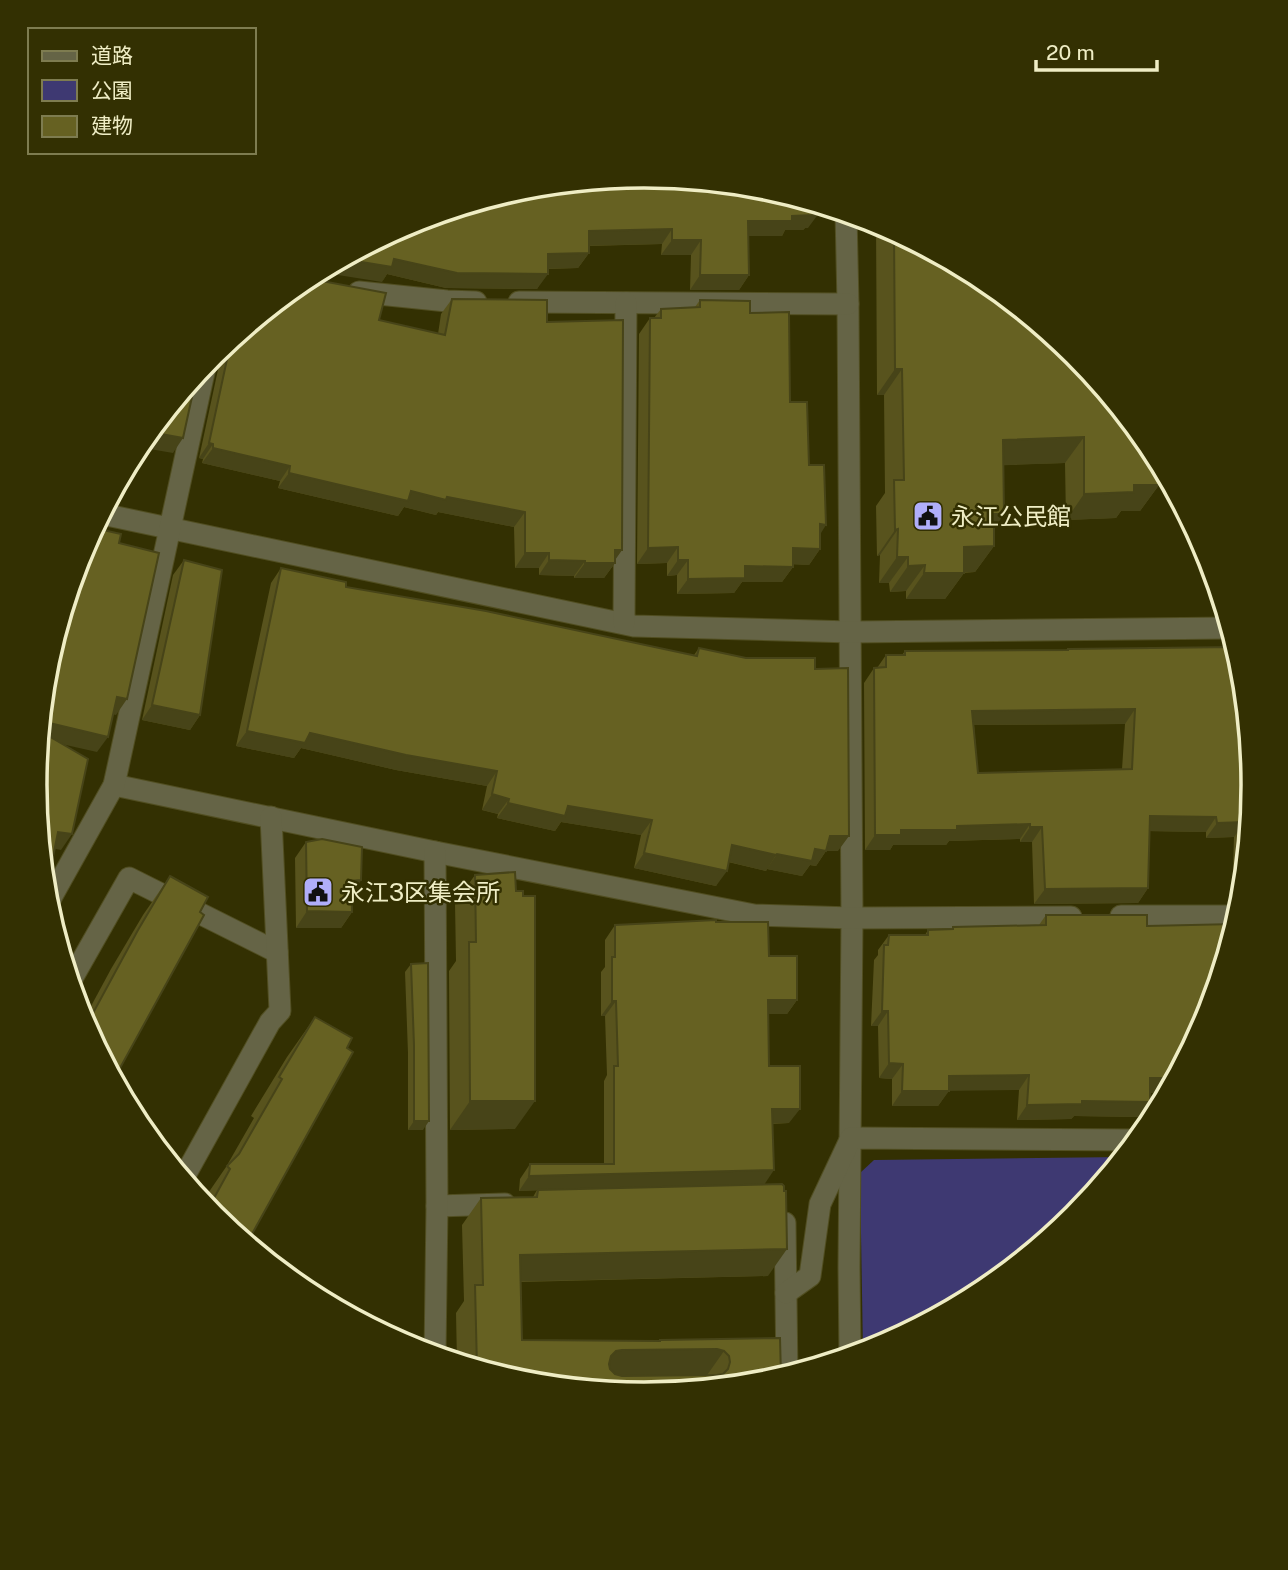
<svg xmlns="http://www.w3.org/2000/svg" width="1288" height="1570" viewBox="0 0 1288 1570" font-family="'Public Sans','Noto Sans JP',sans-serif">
<rect width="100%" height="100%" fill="#333002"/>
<polygon fill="#3e3972" points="1123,1157 1074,1216 982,1292 877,1348 863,1352 860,1173 874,1160"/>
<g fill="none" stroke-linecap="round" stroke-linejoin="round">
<g stroke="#514e21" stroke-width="23">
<g id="minor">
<polyline points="846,213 848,304 852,918 849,1267 850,1356"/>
<polyline points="359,292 447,301 476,302"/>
<polyline points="519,302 848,304"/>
<polyline points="102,514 634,626 851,632 1230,628"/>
<polyline points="624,623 626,303"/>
<polyline points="114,785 435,852 754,915 852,918 1071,917"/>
<polyline points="47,905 114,785 206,363"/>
<polyline points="1121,916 1238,916"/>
<polyline points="70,982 129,878 277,952"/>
<polyline points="183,1179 270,1022 280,1011 271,817"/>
<polyline points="437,1206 505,1204"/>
<polyline points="785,1223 787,1375"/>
<polyline points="786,1293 810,1276 820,1204 851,1138 1137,1140"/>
<polyline points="435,1355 437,1206 435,852"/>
</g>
</g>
<use href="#minor" stroke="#656446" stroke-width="21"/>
</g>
<g fill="#58531d" fill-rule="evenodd">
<polygon points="411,222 808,228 805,228 803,230 785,230 782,236 748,236 749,275 739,290 690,290 691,255 661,255 662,244 589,246 589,253 578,268 548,269 537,289 446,288 387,274 382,282"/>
<polygon points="876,222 983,279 1159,485 1140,511 1121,511 1116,518 1066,520 1065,463 1004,465 1004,514 994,528 994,546 975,572 964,573 945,599 906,599 906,591 890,592 889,583 879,583 880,555 877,556 876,506 885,493 884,395 877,395"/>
<polygon points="306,278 379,320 438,334 441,314 452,299 547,322 622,550 615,559 615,563 604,578 574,578 574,576 539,575 539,568 515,568 514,527 438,512 436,515 404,507 398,516 278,488 280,481 202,463 203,459 199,458 219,365 219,360 214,353"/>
<polygon points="700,300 750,313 790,402 809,465 820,535 820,549 809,565 793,564 793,567 782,582 742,582 734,593 677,594 677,575 667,576 667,563 637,564 639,334 650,318 654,318 661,309 695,307"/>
<polygon points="184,560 200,715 190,730 142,720 173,575"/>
<polygon points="281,568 346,587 694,655 699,648 746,658 815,669 838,851 826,851 816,866 810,865 802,876 767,869 766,871 728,862 716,886 634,868 641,835 561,822 555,831 497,818 498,814 482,810 487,786 396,770 301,748 294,758 236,746 271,583"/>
<path d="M1068,649L1253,785L1241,904L1232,903L1234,837L1206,838V832L1149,831L1148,888L1138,903L1034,904L1032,842H1020V839L949,841L946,845H893L890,850H865L864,683L874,668H877L886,655H902L905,651L1066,650ZM1125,724L1122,769L978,773L974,725Z"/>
<polygon points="306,842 361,880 352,894 352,912 341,928 296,928 295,858"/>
<polygon points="475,875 515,1129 450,1130 449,971 456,961 455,903"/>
<polygon points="170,876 114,1079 83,1021 111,969 143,915"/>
<polygon points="1046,915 1147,926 1206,1018 1167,1093 1150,1093 1150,1102 1140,1117 1074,1116 1071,1119 1017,1120 1019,1090 949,1090 938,1106 892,1106 892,1079 879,1078 878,1026 871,1026 874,960 878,955 878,950 889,935 925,935 928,930 951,929 953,927 1039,925"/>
<polygon points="716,922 769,956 797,1000 787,1014 768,1014 769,1066 789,1123 773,1124 764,1185 768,1276 521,1282 522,1340 659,1341 660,1340 780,1338 781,1377 525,1382 457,1362 456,1313 464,1301 462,1225 481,1198 533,1197 537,1190 519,1191 520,1179 530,1164 604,1164 604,1081 607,1075 605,1016 601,1016 601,972 605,967 605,940 615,925"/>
<polygon points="411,964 423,1130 408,1130 408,1053 405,972"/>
<polygon points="315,1017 213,1215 202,1202 226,1167 254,1118 251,1116 287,1057"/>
</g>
<g fill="#474418">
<polygon points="819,213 808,228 805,228 803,230 785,230 782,236 738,236 748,221"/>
<polygon points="672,229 662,244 578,246 589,231"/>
<polygon points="672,240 701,240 691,255 661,255"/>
<polygon points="589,253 578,268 537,269 548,254"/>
<polygon points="343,259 394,259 548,274 537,289 446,288 387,274 382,282 319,272"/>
<polygon points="700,275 749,275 739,290 690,290"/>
<polygon points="895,369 902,369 884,395 877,395"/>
<polygon points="150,432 183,438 173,453 138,447"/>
<polygon points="1084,437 1065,463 985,466 1003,440"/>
<polygon points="209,443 213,444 203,459 199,458"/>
<polygon points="213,448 290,466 280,481 202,463"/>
<polygon points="128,464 135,465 124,480 120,480"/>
<polygon points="289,473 447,497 525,512 514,527 438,512 436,515 404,507 398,516 278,488"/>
<polygon points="1134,485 1159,485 1140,511 1121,511 1116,518 1066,520 1084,494"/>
<polygon points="994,514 1004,514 986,540"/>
<polygon points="820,524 826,525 816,541"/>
<polygon points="898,529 880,555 877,556 895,530"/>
<polygon points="994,546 975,572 945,573 964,547"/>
<polygon points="678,547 667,563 637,564 648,548"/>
<polygon points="793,548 820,549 809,565 782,564"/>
<polygon points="615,550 622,550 613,563 615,563 604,578 574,578 585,563"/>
<polygon points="525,553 549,553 539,568 515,568"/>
<polygon points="897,557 908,557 889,583 879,583"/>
<polygon points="549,560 585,561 574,576 539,575"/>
<polygon points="678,560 688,560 677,575 667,576"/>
<polygon points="925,565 906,591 890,592 908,566"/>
<polygon points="745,566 793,567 782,582 742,582 734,593 677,594 688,579"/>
<polygon points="924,573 964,573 945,599 906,599"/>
<polygon points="117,697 127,699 116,715 106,713"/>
<polygon points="152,705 200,715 190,730 142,720"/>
<polygon points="1135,709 1125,724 962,725 972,711"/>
<polygon points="41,721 108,737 97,752 39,739"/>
<polygon points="247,731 310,733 497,771 487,786 396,770 301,748 294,758 236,746"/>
<polygon points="492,794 509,799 498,814 482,810"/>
<polygon points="508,803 568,806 652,820 641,835 561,822 555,831 497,818"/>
<polygon points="1150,816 1216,817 1206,832 1139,831"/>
<polygon points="1245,822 1234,837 1206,838 1217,823"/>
<polygon points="1030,824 1020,839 949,841 946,845 893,845 890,850 865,850 875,835 901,830 957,826"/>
<polygon points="1030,827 1042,827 1032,842 1020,842"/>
<polygon points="58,832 72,834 61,850 47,847"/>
<polygon points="830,836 849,836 838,851 826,851 816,866 810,865 802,876 767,869 777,854 815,849"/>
<polygon points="732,845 776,855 766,871 721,860"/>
<polygon points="644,853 727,871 716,886 634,868"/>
<polygon points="45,871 50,872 44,880 44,872"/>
<polygon points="361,880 350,897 351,881"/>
<polygon points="1148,888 1138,903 1034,904 1045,889"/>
<polygon points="1243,888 1241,904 1232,903"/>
<polygon points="307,911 352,912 341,928 296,928"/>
<polygon points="768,1000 797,1000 787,1014 758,1014"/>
<polygon points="612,1001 616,1001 605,1016 601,1016"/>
<polygon points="882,1011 888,1011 878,1026 871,1026"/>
<polygon points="889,1063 903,1064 892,1079 879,1078"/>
<polygon points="1029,1075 1019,1090 938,1091 949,1076"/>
<polygon points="1150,1078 1175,1078 1167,1093 1140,1093"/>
<polygon points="902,1091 949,1091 938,1106 892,1106"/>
<polygon points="470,1101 535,1101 515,1129 450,1130"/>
<polygon points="1082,1101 1150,1102 1140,1117 1074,1116 1071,1119 1017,1120 1027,1105"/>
<polygon points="772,1109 800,1109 789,1123 762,1124"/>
<polygon points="414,1121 429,1121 423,1130 408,1130"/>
<polygon points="774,1170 764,1185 519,1191 529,1176"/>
<polygon points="787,1249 768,1276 501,1282 520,1255"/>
<polygon points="717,1349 724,1351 705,1378 597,1378 611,1356 616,1351 622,1350"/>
</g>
<g fill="#666122" stroke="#474418" stroke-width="2" fill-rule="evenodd">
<polygon points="644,176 763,188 818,205 819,213 814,213 814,215 792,216 792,221 748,221 749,275 700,275 701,240 672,240 672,229 589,231 589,253 548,254 548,274 457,273 394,259 392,267 343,259 411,222 526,188"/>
<polygon points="894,232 983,279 1075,355 1151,447 1158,461 1159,485 1134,485 1134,492 1084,494 1084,437 1003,440 1004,514 994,514 994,546 964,547 964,573 924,573 925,565 908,566 908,557 897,557 898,529 895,530 894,480 904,480 902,369 895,369"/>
<polygon points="306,278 386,293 379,320 445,335 452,299 547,300 547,322 623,320 622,550 615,550 615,563 585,563 585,561 549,560 549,553 525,553 525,512 447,497 446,500 411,491 408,501 289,473 290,466 213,448 213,444 209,443 229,350 228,342"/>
<polygon points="700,300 750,301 750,313 789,312 790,402 807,402 809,465 824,465 826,525 820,524 820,549 793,548 793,567 745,566 745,578 688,579 688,560 678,560 678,547 648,548 650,318 661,318 661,309 700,307"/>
<polygon points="197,374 183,438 150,432"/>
<polygon points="139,444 135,465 128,464 138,446"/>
<polygon points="94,528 121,534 119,543 159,553 127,699 117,697 108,737 41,721 47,666 82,552"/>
<polygon points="184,560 222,570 200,715 152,705"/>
<polygon points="281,568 346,582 346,587 486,611 697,656 699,648 746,658 815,658 815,669 848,668 849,836 830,836 826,851 815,849 812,861 777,854 776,855 732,845 727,871 644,853 652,820 568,806 565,816 508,803 509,799 492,794 497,771 406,755 310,733 305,743 247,731"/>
<path d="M1235,647L1241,667L1253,785L1243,887L1245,822L1217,823L1216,817L1150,816L1148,888L1045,889L1042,827H1030V824L957,826V830H901V835H875L874,668L886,667V655H905V651L1068,650V649ZM1135,709L1132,769L978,773L972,711Z"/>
<polygon points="40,731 88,759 72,834 58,832 50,872 45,871 44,874 35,785"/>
<polygon points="322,839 362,847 361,880 351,881 352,912 307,911 306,842"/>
<polygon points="515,872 516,891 523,891 523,896 535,896 535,1101 470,1101 469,942 476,942 475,875"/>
<polygon points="170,876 208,897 200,912 204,915 114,1079 86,1026 138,930"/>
<polygon points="1046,915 1147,915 1147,926 1235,924 1206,1018 1175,1078 1150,1078 1150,1102 1082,1101 1082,1104 1027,1105 1029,1075 949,1076 949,1091 902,1091 903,1064 889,1063 888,1011 882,1011 884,945 888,945 889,935 928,935 928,930 953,929 953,927 1046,925"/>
<polygon points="716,920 716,922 768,922 769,956 797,956 797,1000 768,1000 769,1066 800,1066 800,1109 772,1109 774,1170 529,1176 530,1164 614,1164 614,1066 618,1066 616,1001 612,1001 612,957 615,957 615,925"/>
<polygon points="428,963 429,1121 414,1121 414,1045 411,964"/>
<polygon points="315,1017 352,1038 347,1048 353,1052 247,1243 213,1215 208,1209 230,1169 227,1166 239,1154 282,1079 279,1077"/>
<path d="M782,1184L784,1186V1191H786L787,1249L520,1255L522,1340L660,1341V1340L780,1338L781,1377L762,1382L644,1394L525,1382L477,1368L475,1285H483L481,1198L537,1197L538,1190ZM717,1349L724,1351L729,1356L730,1362L728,1369L723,1374L717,1375L622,1376L615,1374L610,1369L609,1364L611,1356L616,1351L622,1350Z"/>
</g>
<defs>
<g id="civic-square" transform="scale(1.575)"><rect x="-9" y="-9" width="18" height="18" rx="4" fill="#b0aefa" stroke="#333002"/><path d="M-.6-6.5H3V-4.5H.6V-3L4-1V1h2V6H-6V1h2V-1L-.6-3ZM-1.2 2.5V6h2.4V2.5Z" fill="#111"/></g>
</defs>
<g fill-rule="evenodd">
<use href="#civic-square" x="928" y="516"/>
<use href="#civic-square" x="318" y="892"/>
</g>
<g text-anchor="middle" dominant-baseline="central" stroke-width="5" stroke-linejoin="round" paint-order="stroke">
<g font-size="24" fill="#efedc5" stroke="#333002" text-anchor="start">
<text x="951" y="516">永江公民館</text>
<text x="341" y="892">永江3区集会所</text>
</g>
</g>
<path d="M0 0H1288V1570H0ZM47 785a597 597 0 1 1 1194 0a597 597 0 1 1-1194 0Z" fill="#333002" fill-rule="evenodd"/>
<path fill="none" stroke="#efedc5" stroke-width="3.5" d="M47 785a597 597 0 1 1 1194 0a597 597 0 1 1-1194 0Z"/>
<rect x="28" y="28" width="228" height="126" fill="#333002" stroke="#7e7c50" stroke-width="2"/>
<rect x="42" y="51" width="35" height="10" fill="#656446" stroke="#7e7c50" stroke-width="2"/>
<text x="91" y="63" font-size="21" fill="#efedc5">道路</text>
<rect x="42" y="80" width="35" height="21" fill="#3e3972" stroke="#7e7c50" stroke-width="2"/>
<text x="91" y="98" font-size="21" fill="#efedc5">公園</text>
<rect x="42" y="116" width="35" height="21" fill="#666122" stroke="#7e7c50" stroke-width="2"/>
<text x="91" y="133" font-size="21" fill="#efedc5">建物</text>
<path d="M1036 60v10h121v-10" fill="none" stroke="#efedc5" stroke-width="3.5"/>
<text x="1046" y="60" font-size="21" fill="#efedc5" stroke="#333002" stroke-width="5" paint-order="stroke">20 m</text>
</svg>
